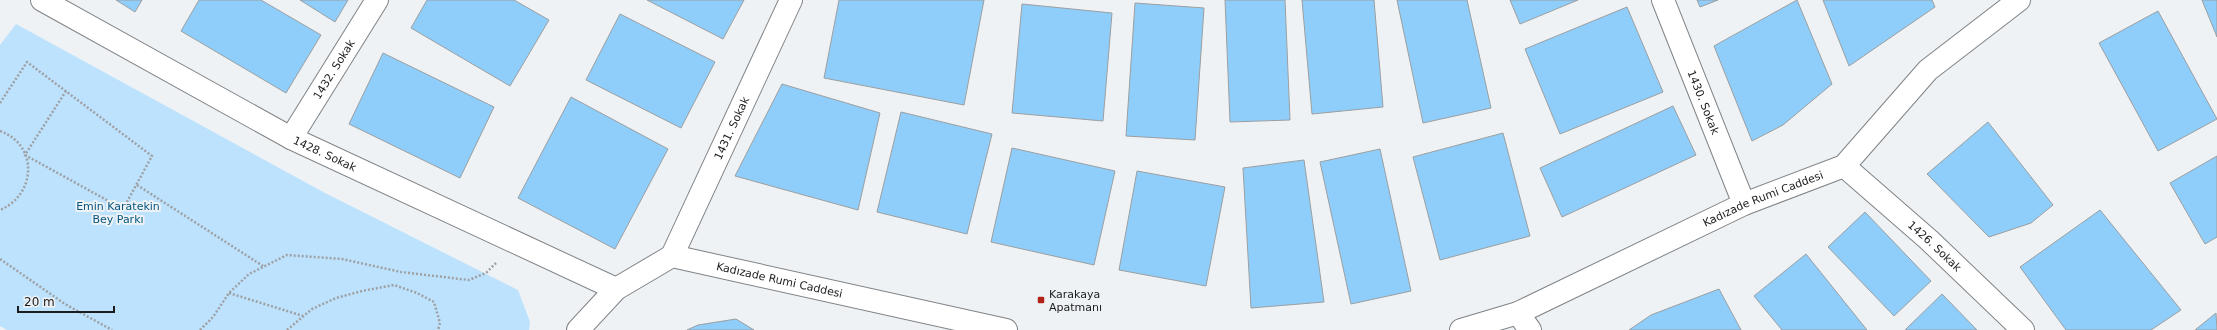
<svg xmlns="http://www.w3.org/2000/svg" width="2217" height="330" viewBox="0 0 2217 330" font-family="'DejaVu Sans',sans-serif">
<rect width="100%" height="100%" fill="#eef2f5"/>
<polygon fill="#bde2fd" points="16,24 325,193 518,290 530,322 529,330 7,330 0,326 0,45"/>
<g fill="#8fcefa" stroke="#9b9fa1">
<polygon points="116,0 142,0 135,12"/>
<polygon points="199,0 261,0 321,35 286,93 181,31"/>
<polygon points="300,0 348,0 335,22"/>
<polygon points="427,0 514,0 549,20 510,86 411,28"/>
<polygon points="647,0 744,0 723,39"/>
<polygon points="839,0 984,0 964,105 824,78"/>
<polygon points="1225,0 1285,0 1290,120 1230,122"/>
<polygon points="1302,0 1374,0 1383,107 1312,114"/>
<polygon points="1397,0 1467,0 1491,108 1423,123"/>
<polygon points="1510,0 1578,0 1520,24"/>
<polygon points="1697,0 1718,0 1700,7"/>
<polygon points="1797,0 1832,84 1783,125 1752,141 1714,46"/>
<polygon points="1823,0 1932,0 1935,7 1849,66"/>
<polygon points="2202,0 2217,0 2217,37"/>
<polygon points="1135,3 1204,8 1195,140 1126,136"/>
<polygon points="1022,4 1112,13 1103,121 1012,113"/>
<polygon points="1627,7 1663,92 1560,134 1525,49"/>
<polygon points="2158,11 2217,119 2158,151 2099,43"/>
<polygon points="620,14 715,62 681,128 586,80"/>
<polygon points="383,53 494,107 460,178 349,124"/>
<polygon points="782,84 880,113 858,210 735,176"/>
<polygon points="571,97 668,149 615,249 518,198"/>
<polygon points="1673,106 1696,155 1562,217 1540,168"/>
<polygon points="901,112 992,134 967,234 877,212"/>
<polygon points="1988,122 2053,205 2031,223 1989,237 1927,174"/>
<polygon points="1503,133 1530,236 1440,260 1413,157"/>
<polygon points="1012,148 1115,171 1094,265 991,242"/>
<polygon points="1380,149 1411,291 1351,304 1320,162"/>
<polygon points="2217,156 2217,237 2205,244 2170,183"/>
<polygon points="1304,160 1324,302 1251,308 1243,168"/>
<polygon points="1137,171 1225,187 1206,286 1119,270"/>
<polygon points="2100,210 2181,310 2151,330 2066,330 2020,267"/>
<polygon points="1865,212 1931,281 1894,316 1828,247"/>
<polygon points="1806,254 1867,330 1782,330 1754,296"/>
<polygon points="1719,289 1741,330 1629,330 1651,315"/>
<polygon points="1942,294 1977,330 1905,330"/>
<polygon points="2216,313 2217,330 2195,330"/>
<polygon points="736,319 754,330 687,330 698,325"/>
</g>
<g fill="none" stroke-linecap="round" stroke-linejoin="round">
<g stroke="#808386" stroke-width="24">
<g id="street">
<path id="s1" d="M42,0L291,138L616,289"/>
<path id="s2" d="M1663,0L1744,204"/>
<path id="s3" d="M291,138L377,0"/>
<path id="s4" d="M1844,166L1929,240L2023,330"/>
<path id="s5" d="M672,256L791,0"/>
<polyline points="1518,313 1530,330"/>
</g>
</g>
<g stroke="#808386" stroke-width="24">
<g id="secondary">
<path id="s6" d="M578,330L616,289L672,256L1006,330"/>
<path id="s7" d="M1461,330L1518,313L1744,204L1844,166L1928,70L2019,0"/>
</g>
</g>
<g stroke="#9ea0a3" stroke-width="2.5" stroke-dasharray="2 2" stroke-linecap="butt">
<polyline points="0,103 27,62 152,156 123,209 25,155 66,91"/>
<path d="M0,131C39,145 36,195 0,210"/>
<polyline points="137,185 263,266"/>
<polyline points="0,259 65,304 112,330"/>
<polyline points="229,293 303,316"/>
<polyline points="200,330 213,317 229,293 249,274 287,255 342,259 401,272 469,280 486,273 496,263"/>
<polyline points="287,330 312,309 336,298 362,291 394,285 417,293 434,302 440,323 438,330"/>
</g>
<use href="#street" stroke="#fff" stroke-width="22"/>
<use href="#secondary" stroke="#fff" stroke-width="22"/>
</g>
<rect fill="#b12217" stroke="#eef2f5" stroke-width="1.5" x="1037" y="296" width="8" height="8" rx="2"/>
<g text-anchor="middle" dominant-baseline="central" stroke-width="4" stroke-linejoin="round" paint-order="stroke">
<g font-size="11" fill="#1b1c1d" stroke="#eef2f5">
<text stroke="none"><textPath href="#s3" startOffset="81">1432. Sokak</textPath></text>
<text stroke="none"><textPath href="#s2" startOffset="110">1430. Sokak</textPath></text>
<text stroke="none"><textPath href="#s5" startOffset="141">1431. Sokak</textPath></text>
<text stroke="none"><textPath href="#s1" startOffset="322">1428. Sokak</textPath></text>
<text stroke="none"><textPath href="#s7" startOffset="330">Kadızade Rumi Caddesi</textPath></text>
<text stroke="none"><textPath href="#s4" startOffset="121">1426. Sokak</textPath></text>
<text stroke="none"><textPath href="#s6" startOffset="231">Kadızade Rumi Caddesi</textPath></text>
</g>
<g font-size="11" fill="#07567f" stroke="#eef2f5">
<text x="118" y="206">Emin Karatekin<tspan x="118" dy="13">Bey Parkı</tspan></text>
</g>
<g font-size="11" fill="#1b1c1d" stroke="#eef2f5" text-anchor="start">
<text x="1049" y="294">Karakaya<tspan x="1049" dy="13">Apatmanı</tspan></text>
</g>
</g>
<path d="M18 306v6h96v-6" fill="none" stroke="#1b1c1d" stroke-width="2"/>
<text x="24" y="306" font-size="12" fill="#1b1c1d" stroke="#eef2f5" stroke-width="3" paint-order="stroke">20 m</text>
</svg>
